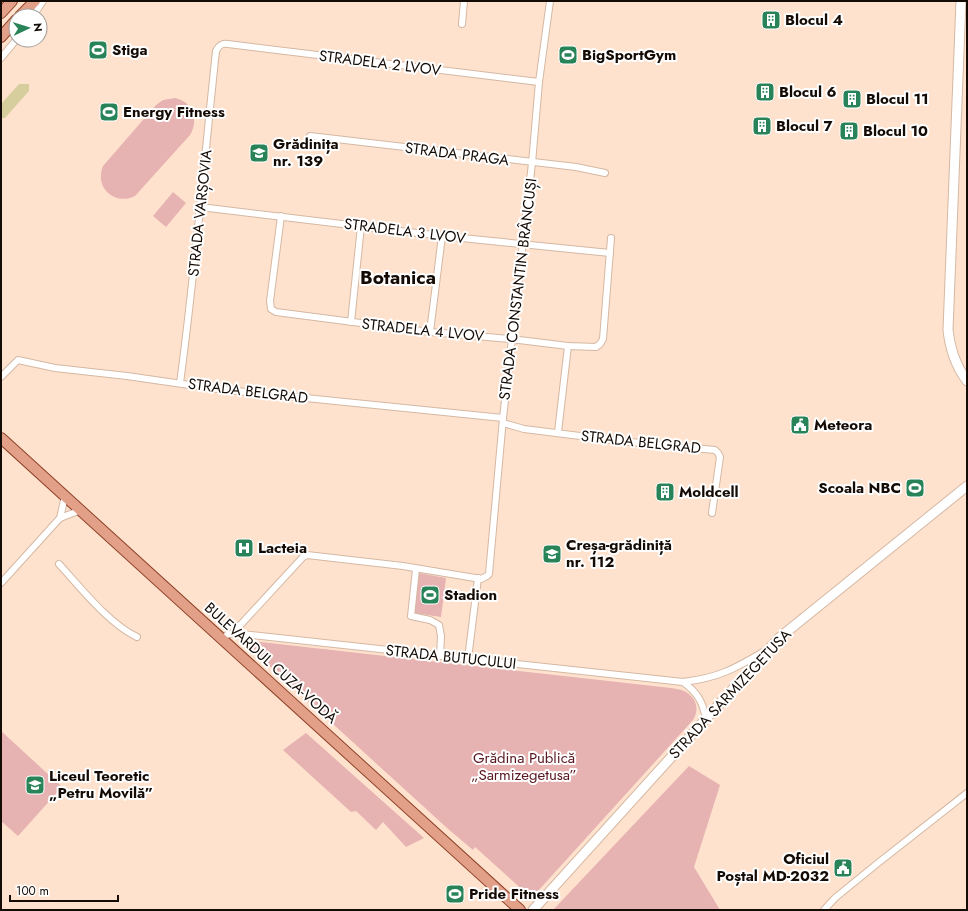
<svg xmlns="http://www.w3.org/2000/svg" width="968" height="911" viewBox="0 0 968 911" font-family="Jost,sans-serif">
<rect width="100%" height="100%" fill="#ffe2cd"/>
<g fill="#e6b2b2">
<path d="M175,98C193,102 199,120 190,135L135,196C115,206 94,188 103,166L156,105L163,100Z"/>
<polygon points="173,192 186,203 166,227 153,216"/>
<polygon points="419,573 446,578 441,617 414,613"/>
<path d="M243,640L671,688C675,689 680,689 684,691C696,697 700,709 693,720L538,891L530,894L526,893L475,847L473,850L447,828L242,641Z"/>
<polygon points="1,731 62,787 18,836 1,821"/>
<polygon points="306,733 424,838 406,847 383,822 376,830 356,811 351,812 283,750"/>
<polygon points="689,766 720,785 694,867 720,910 553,910"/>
</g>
<polygon fill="#d7ce9d" points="19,84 29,84 29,91 5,118 1,118 1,104"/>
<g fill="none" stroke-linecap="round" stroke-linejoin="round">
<g stroke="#d4b8a3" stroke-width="8">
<g id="street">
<polyline points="33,16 43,1"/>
<polyline points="462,24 464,1"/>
<polyline points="1,58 16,40"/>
<polyline points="310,136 576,167 605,173"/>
<polyline points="200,207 442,236 610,253"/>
<polyline points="281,216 270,301 271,309 276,312 430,332 511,339 568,346 596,347 600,344 603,339 611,238"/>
<polyline points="351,322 361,226"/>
<polyline points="430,332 442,236"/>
<polyline points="1,377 18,360 55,368 127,376 217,389 503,418"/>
<path d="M180,383C195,273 204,162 216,51C219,45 222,43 228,44L539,82"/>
<polyline points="503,423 524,429 620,441 715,450 718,453 720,457 712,513"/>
<polyline points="558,432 568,346"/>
<polyline points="60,518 65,496"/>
<path d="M59,564C80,587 109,624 137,637"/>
<polyline points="416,569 411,616 430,620 439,625 441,636 440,656"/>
<polyline points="1,583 60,518 81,510"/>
<polyline points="233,633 303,557 307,555 403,566 481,579 487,576 489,574 503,418 532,163 539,82 550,1"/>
<path d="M222,639L227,635L233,633L683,682C718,678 734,669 763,652"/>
<polyline points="468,659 478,578"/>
<path d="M683,682C697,692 703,702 706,719"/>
<polyline points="824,910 835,898 878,863 967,793"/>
</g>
</g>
<g stroke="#d4b8a3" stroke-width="11">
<g id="secondary">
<path d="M961,1L948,330C950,349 955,365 967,381"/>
<polyline points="533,910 779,638 967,486"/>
</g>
</g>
<g stroke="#8f4228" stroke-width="12">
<g id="primary">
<polyline points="1,13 12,1"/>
<polyline points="20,16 35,1"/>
<polyline points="1,37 16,20"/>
<polyline points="1,438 520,910"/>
</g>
</g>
<use href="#street" stroke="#fff" stroke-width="6"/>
<use href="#secondary" stroke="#fff" stroke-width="9"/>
<use href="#primary" stroke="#e3a089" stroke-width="10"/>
</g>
<defs>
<g id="building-square" transform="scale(1)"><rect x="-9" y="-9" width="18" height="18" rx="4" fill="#288358" stroke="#fff"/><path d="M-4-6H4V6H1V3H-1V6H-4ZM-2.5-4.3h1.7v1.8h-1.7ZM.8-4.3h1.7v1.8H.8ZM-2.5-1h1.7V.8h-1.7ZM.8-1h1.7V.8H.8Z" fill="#fff"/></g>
<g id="stadium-square" transform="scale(1)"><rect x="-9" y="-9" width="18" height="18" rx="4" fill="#288358" stroke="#fff"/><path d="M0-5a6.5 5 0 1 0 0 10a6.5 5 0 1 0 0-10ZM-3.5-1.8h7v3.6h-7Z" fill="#fff"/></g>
<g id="school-square" transform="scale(1)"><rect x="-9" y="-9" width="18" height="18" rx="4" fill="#288358" stroke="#fff"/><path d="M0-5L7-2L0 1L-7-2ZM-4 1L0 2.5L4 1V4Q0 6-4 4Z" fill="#fff"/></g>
<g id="civic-square" transform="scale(1)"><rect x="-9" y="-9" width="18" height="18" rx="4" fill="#288358" stroke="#fff"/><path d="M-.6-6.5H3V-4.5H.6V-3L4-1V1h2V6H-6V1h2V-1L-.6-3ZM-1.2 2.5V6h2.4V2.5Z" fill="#fff"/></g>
<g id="hospital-square" transform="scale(1)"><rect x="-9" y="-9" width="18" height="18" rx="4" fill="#288358" stroke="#fff"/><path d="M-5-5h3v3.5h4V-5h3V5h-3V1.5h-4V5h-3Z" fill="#fff"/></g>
</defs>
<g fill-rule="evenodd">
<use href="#building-square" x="771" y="20"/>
<use href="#stadium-square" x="98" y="50"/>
<use href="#stadium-square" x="568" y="55"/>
<use href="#building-square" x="765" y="92"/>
<use href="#building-square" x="852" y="99"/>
<use href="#stadium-square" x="109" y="112"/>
<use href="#building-square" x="762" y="126"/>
<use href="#building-square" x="849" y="131"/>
<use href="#school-square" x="259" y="153"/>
<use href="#civic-square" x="800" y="425"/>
<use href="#stadium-square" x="915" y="488"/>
<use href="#building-square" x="665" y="492"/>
<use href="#hospital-square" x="244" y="548"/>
<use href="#school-square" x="552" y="554"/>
<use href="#stadium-square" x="430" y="595"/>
<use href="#school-square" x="35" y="785"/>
<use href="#civic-square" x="843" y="868"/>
<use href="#stadium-square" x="455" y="894"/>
</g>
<g text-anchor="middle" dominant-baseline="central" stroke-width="4" stroke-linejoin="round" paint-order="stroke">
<g font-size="15" font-weight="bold" fill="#150b05" stroke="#fff" text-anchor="start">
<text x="785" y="20">Blocul 4</text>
<text x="112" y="50">Stiga</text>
<text x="582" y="55">BigSportGym</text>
<text x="779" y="92">Blocul 6</text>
<text x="866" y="99">Blocul 11</text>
<text x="123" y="112">Energy Fitness</text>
<text x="776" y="126">Blocul 7</text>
<text x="863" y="131">Blocul 10</text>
<text x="273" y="144">Grădinița<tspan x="273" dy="17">nr. 139</tspan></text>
<text x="814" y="425">Meteora</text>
<text x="901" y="488" text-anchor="end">Scoala NBC</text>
<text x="679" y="492">Moldcell</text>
<text x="566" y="545">Creșa-grădiniță<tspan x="566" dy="17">nr. 112</tspan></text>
<text x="258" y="548">Lacteia</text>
<text x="444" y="595">Stadion</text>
<text x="49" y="776">Liceul Teoretic<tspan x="49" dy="17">„Petru Movilă”</tspan></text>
<text x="829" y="859" text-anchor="end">Oficiul<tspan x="829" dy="17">Poștal MD-2032</tspan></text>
<text x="469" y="894">Pride Fitness</text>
</g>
<g font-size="15" fill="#150b05" stroke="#fff">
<text transform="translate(380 63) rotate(7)">STRADELA 2 LVOV</text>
<text transform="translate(457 154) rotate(7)">STRADA PRAGA</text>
<text transform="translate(200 213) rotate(-84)">STRADA VARȘOVIA</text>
<text transform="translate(405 231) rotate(7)">STRADELA 3 LVOV</text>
<text transform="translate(518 289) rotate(-83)">STRADA CONSTANTIN BRÂNCUȘI</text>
<text transform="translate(423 330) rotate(6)">STRADELA 4 LVOV</text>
<text transform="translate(248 391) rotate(7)">STRADA BELGRAD</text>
<text transform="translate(641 442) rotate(6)">STRADA BELGRAD</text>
<text transform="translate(451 657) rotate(6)">STRADA BUTUCULUI</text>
<text transform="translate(271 663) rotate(42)">BULEVARDUL CUZA-VODĂ</text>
<text transform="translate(730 694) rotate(-47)">STRADA SARMIZEGETUSA</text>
</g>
<g font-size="15" fill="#58171f" stroke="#fff">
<text x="524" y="758">Grădina Publică<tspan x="524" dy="17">„Sarmizegetusa”</tspan></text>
</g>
<g font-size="19" font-weight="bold" fill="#150b05" stroke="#fff">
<text x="398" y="277">Botanica</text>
</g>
</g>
<rect width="968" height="911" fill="none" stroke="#150b05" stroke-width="4"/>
<g transform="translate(28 28) rotate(86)"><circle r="19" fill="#ffffff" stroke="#a19d9b"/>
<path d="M0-3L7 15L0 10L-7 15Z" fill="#288358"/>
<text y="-6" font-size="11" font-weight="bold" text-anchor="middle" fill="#150b05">N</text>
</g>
<path d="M10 895v6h108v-6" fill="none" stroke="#150b05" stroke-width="2"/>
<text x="16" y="895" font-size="12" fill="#150b05" stroke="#ffffff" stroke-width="3" paint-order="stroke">100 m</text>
</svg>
